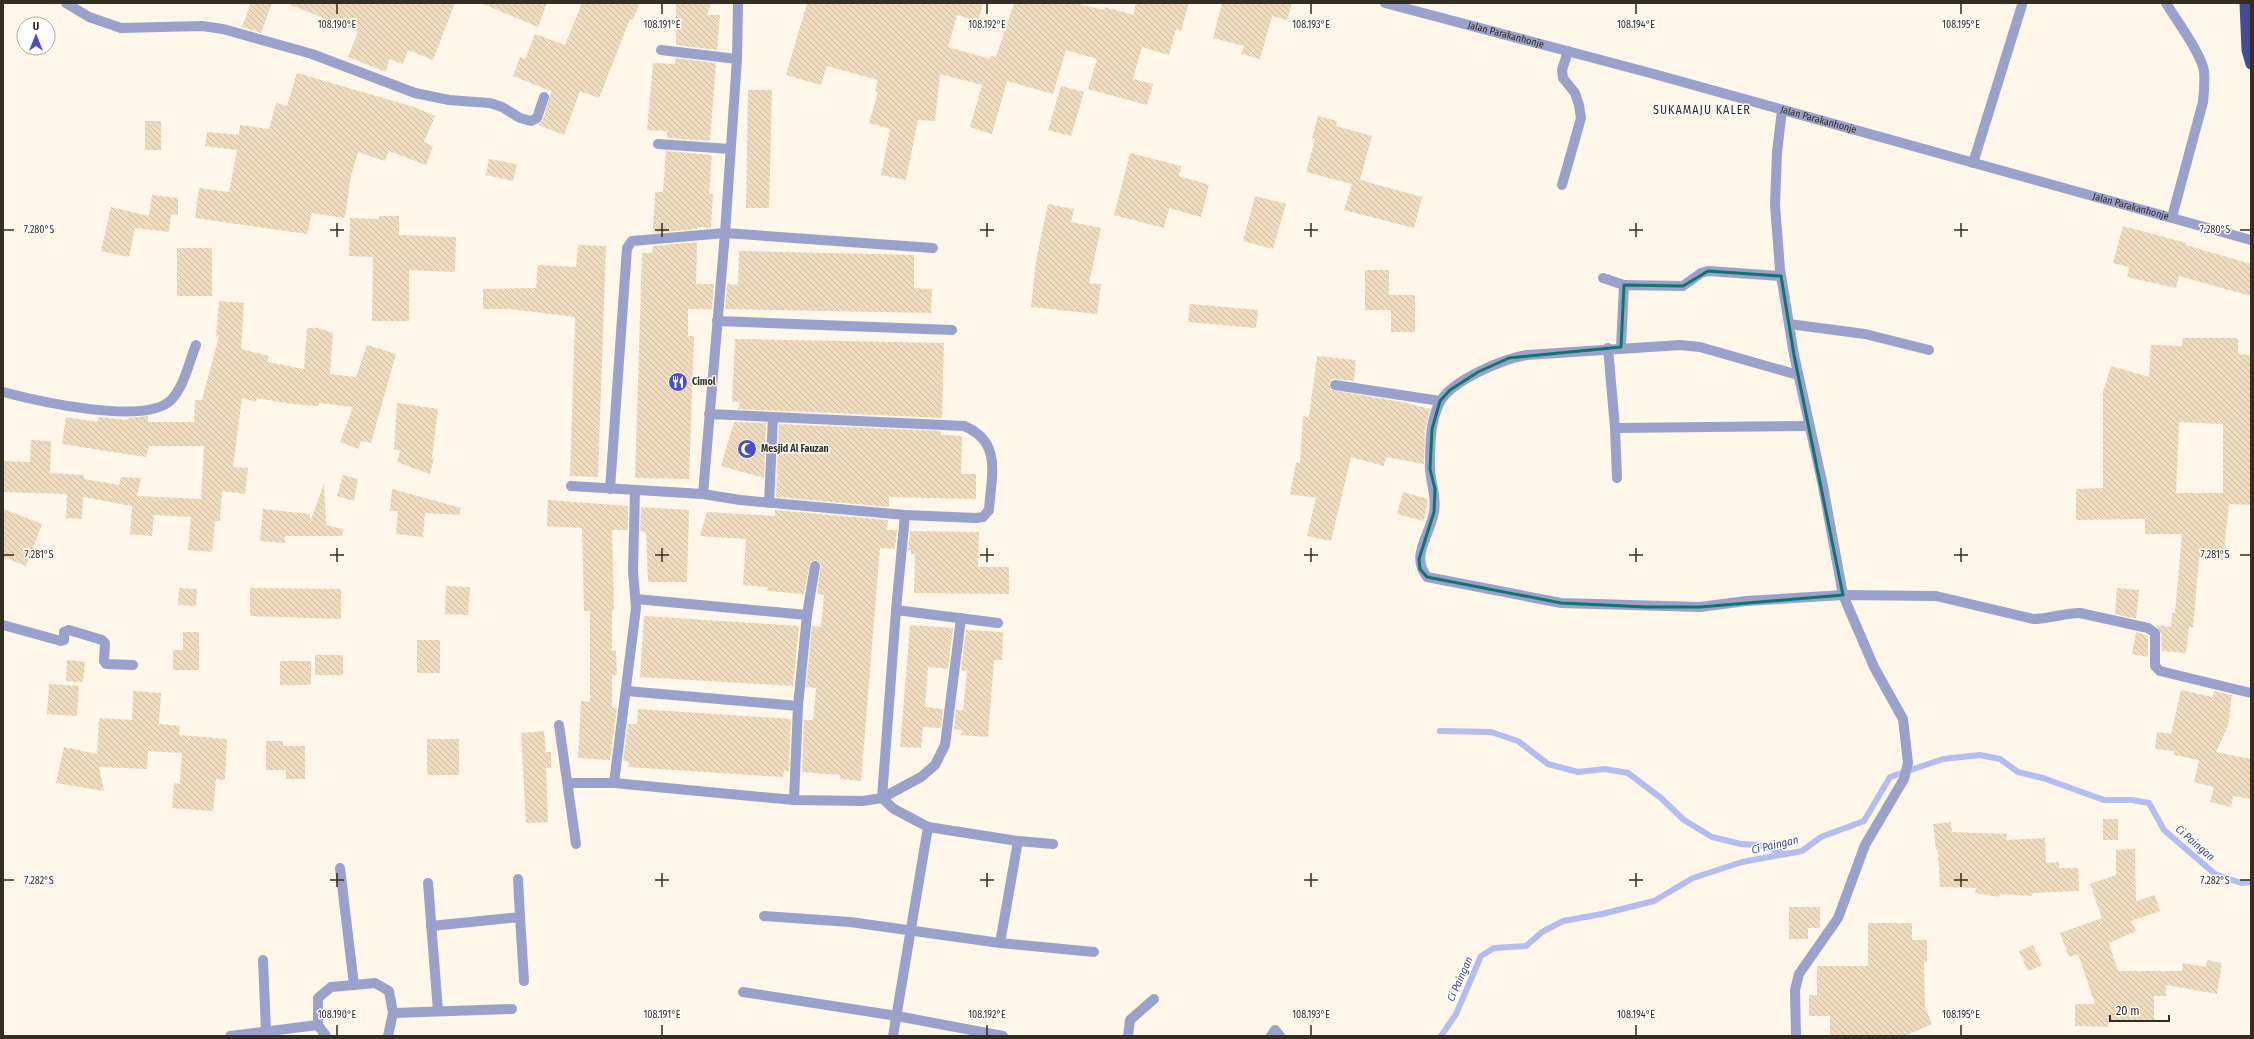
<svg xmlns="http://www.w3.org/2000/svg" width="2254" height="1039" viewBox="0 0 2254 1039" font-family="'Fira Sans Condensed',sans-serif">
<defs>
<pattern id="building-back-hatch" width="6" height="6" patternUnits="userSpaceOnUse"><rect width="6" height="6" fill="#efdcbe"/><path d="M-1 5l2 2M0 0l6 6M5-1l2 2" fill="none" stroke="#cebda3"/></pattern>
</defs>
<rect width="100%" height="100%" fill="#fef7ea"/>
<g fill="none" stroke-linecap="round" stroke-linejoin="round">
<g stroke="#b3bdf2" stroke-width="6">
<polyline points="1440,731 1491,732 1518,741 1548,764 1578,772 1605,769 1628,773 1661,798 1684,820 1712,837 1741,844 1759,845 1786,854"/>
<polyline points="1441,1036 1456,1014 1481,956 1494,948 1526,946 1542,932 1563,921 1602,914 1654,901 1693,878 1742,862 1802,851 1821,837 1864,821 1890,777 1943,759 1980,755 2000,759 2018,772 2043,778 2104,800 2132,800 2149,803 2164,830 2215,874 2241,883 2251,882"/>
</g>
</g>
<g fill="url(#building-back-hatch)" fill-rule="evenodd">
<polygon points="251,3 272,3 261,33 242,27"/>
<polygon points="286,3 455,3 433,60 408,50 403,64 389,59 386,72 348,57 358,32"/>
<polygon points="481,3 547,3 538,27"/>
<polygon points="582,3 640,3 633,20 630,19 599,98 580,91 564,135 538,125 543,120 551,91 513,76 520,57 525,59 535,34 565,45"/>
<polygon points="676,3 711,3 707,15 720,15 717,50 676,45"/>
<polygon points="807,3 983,3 978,21 957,15 948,47 990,59 991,56 996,57 1014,3 1076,3 1104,10 1105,7 1133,15 1136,3 1189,3 1181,31 1176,29 1169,55 1142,47 1133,79 1153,84 1147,105 1088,89 1097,59 1066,50 1053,94 1007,81 992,134 970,127 982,85 940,74 935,121 918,120 906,180 881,175 890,129 869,123 878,92 875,91 878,80 827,66 821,85 786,75"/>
<polygon points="1222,3 1292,3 1287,20 1272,16 1260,59 1241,54 1244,46 1213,38"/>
<polygon points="675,58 716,63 710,141 667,138 667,131 647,130 653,63 675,64"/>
<polygon points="297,73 417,108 435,116 424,142 433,146 426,165 389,151 385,161 358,152 351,176 345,218 312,213 307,234 195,218 199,188 229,192 237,150 205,146 207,132 239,135 240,125 269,129 276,103 287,106"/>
<polygon points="1061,86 1084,92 1071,136 1048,130"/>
<polygon points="748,90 772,90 769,208 746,208"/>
<polygon points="1318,116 1337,121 1336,126 1372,136 1360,180 1422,197 1414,228 1344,210 1352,184 1306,172 1315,139 1312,138"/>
<rect x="145" y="121" width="16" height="29"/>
<polygon points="666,151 712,155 709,194 713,194 711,228 697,227 697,229 653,233 655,192 663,192"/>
<polygon points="1130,153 1181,166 1179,176 1209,185 1201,217 1169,208 1164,228 1114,215"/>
<polygon points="489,159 517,164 513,181 486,175"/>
<polygon points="152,195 178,198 178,215 171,214 169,232 135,228 129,257 101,251 111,207 149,216"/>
<polygon points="1255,196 1286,204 1273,249 1243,241"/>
<polygon points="1048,204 1074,209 1071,222 1101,228 1089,283 1101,284 1097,314 1031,307 1036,261"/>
<polygon points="379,216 399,216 399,235 456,237 455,272 409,270 409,321 372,321 373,257 349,256 350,218 379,219"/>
<polygon points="2123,226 2186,243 2186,245 2251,264 2251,296 2179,276 2176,288 2127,277 2129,267 2113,263"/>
<polygon points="697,242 696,284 714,284 712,309 688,309 688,336 694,336 689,479 635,478 642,253 652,253 653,246"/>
<polygon points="578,245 606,246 598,477 570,476 575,317 510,309 483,309 483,289 536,288 538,265 576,267"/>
<rect x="177" y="248" width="35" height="48"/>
<polygon points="739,251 914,255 914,288 932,289 931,313 725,309 727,284 738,285"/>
<polygon points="1365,270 1389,270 1389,295 1415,295 1415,332 1391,332 1391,310 1365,310"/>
<polygon points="219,301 244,303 241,349 269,356 267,362 304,369 307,328 318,328 333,333 330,374 356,377 367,345 396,354 371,443 361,441 358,449 340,442 353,407 319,403 319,406 292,404 257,398 256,402 242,398 233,467 248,468 245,494 222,491 220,521 215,521 212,552 188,550 191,517 154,515 152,536 130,534 132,506 83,497 82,519 66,518 67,494 3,492 3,461 30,462 31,440 51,441 50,473 84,475 84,479 119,485 121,477 141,478 137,496 201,499 204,446 149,446 146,457 62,444 66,417 97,422 98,417 128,420 128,418 148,416 148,422 194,422 195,400 202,400 219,336 216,336"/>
<polygon points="1190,304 1258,310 1256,328 1188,322"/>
<path d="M2183,338H2238V354L2251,355V505L2229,504L2223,560L2199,559L2193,627H2189L2186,653L2162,651L2161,633L2156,625L2171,627L2172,613H2175L2182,534H2145V519L2076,520V489L2103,488V392L2111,366L2149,377L2151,345L2182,346ZM2179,422L2223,424V493H2176Z"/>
<polygon points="735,339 944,343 942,418 738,409 740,402 732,402"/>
<polygon points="1317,356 1356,360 1354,381 1332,379 1329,384 1331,390 1402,402 1430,409 1425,432 1424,464 1386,457 1384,466 1351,457 1331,541 1307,536 1316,498 1290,494 1296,463 1300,463 1303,416 1309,417"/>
<polygon points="397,403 438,409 432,458 434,458 430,474 397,462 400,451 394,449"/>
<polygon points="734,422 766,423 764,478 721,466"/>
<polygon points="779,424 941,431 941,435 962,436 961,474 976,474 976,499 889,497 889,507 776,497"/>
<polygon points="343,475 358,479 354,501 337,496"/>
<polygon points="324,484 326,525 343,529 342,536 285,536 285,543 260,541 263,509 310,514 310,522"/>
<polygon points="392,489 461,508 459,515 425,513 423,537 396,534 398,511 390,511"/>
<polygon points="1403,492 1428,499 1424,521 1397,514"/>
<polygon points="548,500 628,506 628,530 612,530 614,610 612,610 612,651 616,651 617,675 612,675 612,708 617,708 610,760 578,758 581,701 590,702 590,611 584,611 582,528 547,526"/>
<polygon points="641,507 689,510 687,582 648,582 646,532 640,531"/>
<polygon points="3,509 42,524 26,566 3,557"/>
<polygon points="775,510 888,520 887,530 897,530 895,549 880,548 861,781 840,779 840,775 802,772 804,720 813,720 816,688 806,687 812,626 821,627 824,595 817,594 821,563 816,560 810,562 804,594 767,591 768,587 743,585 746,539 700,536 707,512 775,516"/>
<polygon points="910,531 979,532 978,567 1009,567 1009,594 914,593 915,554 911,554 911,550 908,550"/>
<polygon points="446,586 470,587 468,615 445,614"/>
<polygon points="179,588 197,589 196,606 178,605"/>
<polygon points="250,588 341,589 341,619 250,616"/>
<polygon points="2117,588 2139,590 2136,619 2115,614"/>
<polygon points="644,616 799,626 793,686 640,677"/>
<polygon points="910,625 953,628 948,669 928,667 925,707 943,709 941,728 923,727 921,748 900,747"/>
<polygon points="966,630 1003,632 1002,660 994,660 988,737 961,735 962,730 954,729 956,710 963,710 967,671 961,670"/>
<polygon points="183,632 199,632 199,670 173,670 173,650 183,650"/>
<polygon points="2136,632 2148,636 2148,657 2132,654"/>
<rect x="417" y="640" width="23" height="33"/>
<rect x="315" y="655" width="28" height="20"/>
<polygon points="67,660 85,662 83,682 66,681"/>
<rect x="280" y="661" width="31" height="24"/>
<polygon points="49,684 79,686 77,716 47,714"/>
<polygon points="2181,690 2213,697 2214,691 2232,695 2228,726 2216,752 2251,759 2251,799 2233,796 2231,807 2210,802 2214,787 2194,782 2199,760 2174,755 2175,751 2155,749 2157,732 2171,734"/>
<polygon points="133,691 161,693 159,724 180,726 179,735 227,739 225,780 216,779 213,811 172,808 174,783 180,784 182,753 148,751 147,769 99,767 104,791 56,783 64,747 97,754 99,718 132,720"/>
<polygon points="638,709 791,719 789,771 784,770 783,777 628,767 629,762 623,761 628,724 637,724"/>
<polygon points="544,731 546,752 551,752 551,768 546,768 548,822 526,823 521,733"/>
<rect x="427" y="739" width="32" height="36"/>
<polygon points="266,741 283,741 283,746 305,746 305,779 286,779 286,770 266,770"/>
<rect x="2103" y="819" width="15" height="21"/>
<polygon points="1951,822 1952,832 2007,834 2006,840 2045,838 2046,863 2059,862 2059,868 2078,868 2079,891 2032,893 2032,896 2000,894 1999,897 1975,893 1976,888 1940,887 1938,850 1936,850 1933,824"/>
<polygon points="2135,849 2136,901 2155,895 2160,911 2131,921 2136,931 2109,943 2118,971 2182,971 2183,963 2206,967 2207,960 2222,963 2217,994 2166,985 2166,996 2154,996 2154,1020 2108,1020 2108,1027 2075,1026 2075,1004 2095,1004 2078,954 2069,957 2060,933 2102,918 2090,884 2116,875 2116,850"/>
<polygon points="1789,907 1820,907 1820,928 1808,928 1808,939 1789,939"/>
<polygon points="1868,923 1912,923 1912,940 1927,940 1927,962 1924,962 1925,1007 1932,1024 1905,1036 1830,1036 1830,1016 1809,1016 1809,995 1817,995 1817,966 1868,966"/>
<polygon points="2033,945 2042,965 2028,971 2019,951"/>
</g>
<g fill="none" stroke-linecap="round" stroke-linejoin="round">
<g stroke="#9aa2cc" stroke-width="10">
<polyline points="66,3 89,17 121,28 202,26 223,29 312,54 415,93 449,100 490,103 502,107 520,118 531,121 537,118 544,97"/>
<path id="s1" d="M1385,3L1654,74L2251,240"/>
<path d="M2166,3C2176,20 2201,53 2204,71C2205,82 2204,92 2203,102L2172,217"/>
<polyline points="661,50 737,59"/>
<polyline points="1782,110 1777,152 1775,205 1780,269 1794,355 1823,486 1843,595 1874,667 1903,719 1908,763 1904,779 1865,845 1838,918 1799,974 1795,990 1796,1036"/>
<polyline points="658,144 730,149"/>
<polyline points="1973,163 2022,5"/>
<polyline points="1562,185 1581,118 1579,105 1575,93 1563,78 1562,70 1568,51"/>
<polyline points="1603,278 1624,285"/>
<polyline points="717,321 952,330"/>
<polyline points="1789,324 1865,334 1929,350"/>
<polyline points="1621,347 1624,285 1683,286 1701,273 1708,271 1781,276"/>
<polyline points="1608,348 1615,428"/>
<path d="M1798,375L1700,347L1680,345L1527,355C1503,359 1452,380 1440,402C1430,420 1430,446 1430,467C1430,482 1437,495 1434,512C1430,536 1410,555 1427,577L1561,603L1700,607L1746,601L1843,595L1936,596L2033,619C2049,619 2064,613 2080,613L2148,628L2155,633V666L2160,671L2251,693"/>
<polyline points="1335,385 1440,401"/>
<path d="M3,392C37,401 145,426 171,400C184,387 189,362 196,345"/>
<path d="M709,414L964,426C1003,442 991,476 989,510L983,517L976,518L905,515L740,500L703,494L725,233L737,59L738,3"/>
<polyline points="1617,478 1615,428 1809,426"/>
<polyline points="571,486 703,494"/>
<polyline points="610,489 627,248 632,241 725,233 933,248"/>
<polyline points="635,490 633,571 636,608 614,783 794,800 863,801 882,798 921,777 935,765 945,745 961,618"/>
<polyline points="769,503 773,417"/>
<polyline points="636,599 807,615 798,706 794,800"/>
<polyline points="896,610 998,623"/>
<polyline points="807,615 815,566"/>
<polyline points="3,625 61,641 64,640 64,632 69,630 102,640 105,643 104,661 106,664 133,665"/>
<polyline points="627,691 798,706"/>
<polyline points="559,725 576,844"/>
<polyline points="568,783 614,783"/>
<polyline points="928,827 1018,841 1053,844"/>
<polyline points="1018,841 1000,943 1094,952"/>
<polyline points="428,883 438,1011"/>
<polyline points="764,916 850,922 1000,943"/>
<polyline points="520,917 524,981"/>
<polyline points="431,926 520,917 518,879"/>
<polyline points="263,960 266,1031"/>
<polyline points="354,985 375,983 389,991 393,1013 388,1036"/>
<polyline points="743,992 897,1016 1003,1036"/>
<polyline points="393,1013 512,1009"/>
<polyline points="318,1025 318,998 331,987 354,985 340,868"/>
<polyline points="230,1036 318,1025 326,1036"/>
<polyline points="893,1036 928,827 894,809 882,798 896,610 905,515"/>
<polyline points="1128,1036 1130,1020 1154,999"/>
<polyline points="1271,1036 1275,1030 1280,1036"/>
</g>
<polyline stroke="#444b99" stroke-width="11" points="2245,3 2247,50 2251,64"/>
</g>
<path fill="none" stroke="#0f766e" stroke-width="3" stroke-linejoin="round" d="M1708,271L1781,276L1794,355L1843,595L1700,607H1646L1561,603L1427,577L1420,569L1419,559L1434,512L1435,489L1430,469L1432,429L1440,401L1450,390L1478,372L1509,358L1621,347L1624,285L1683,286Z"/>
<path fill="none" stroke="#342d21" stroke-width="1.5" d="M337,4V14M662,4V14M987,4V14M1311,4V14M1636,4V14M1961,4V14M337,223V237M662,223V237M987,223V237M1311,223V237M1636,223V237M1961,223V237M4,230H14M330,230H344M655,230H669M980,230H994M1304,230H1318M1629,230H1643M1954,230H1968M2240,230H2250M337,548V562M662,548V562M987,548V562M1311,548V562M1636,548V562M1961,548V562M4,555H14M330,555H344M655,555H669M980,555H994M1304,555H1318M1629,555H1643M1954,555H1968M2240,555H2250M337,873V887M662,873V887M987,873V887M1311,873V887M1636,873V887M1961,873V887M4,880H14M330,880H344M655,880H669M980,880H994M1304,880H1318M1629,880H1643M1954,880H1968M2240,880H2250M337,1025V1035M662,1025V1035M987,1025V1035M1311,1025V1035M1636,1025V1035M1961,1025V1035"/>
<defs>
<g id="restaurant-disc" transform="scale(1)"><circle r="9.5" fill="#4b4fc5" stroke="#fff"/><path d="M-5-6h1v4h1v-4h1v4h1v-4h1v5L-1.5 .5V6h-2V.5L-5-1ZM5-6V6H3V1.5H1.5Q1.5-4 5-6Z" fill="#fff"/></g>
<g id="mosque-disc" transform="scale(1)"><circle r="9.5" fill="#4b4fc5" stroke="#fff"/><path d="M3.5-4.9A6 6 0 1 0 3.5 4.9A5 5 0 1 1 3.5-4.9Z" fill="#fff"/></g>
</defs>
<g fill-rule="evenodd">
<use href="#restaurant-disc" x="678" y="382"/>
<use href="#mosque-disc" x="747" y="449"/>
</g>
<g text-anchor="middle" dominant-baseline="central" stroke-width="3" stroke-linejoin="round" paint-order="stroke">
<g font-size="10" fill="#342d21" stroke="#fff">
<text stroke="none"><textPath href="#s1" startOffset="125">Jalan Parakanhonje</textPath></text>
<text stroke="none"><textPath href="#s1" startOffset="449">Jalan Parakanhonje</textPath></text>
<text stroke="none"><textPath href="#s1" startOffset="773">Jalan Parakanhonje</textPath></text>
</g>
<g font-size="10" font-weight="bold" fill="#342d21" stroke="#fff" text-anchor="start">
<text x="692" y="382">Cimol</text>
<text x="761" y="449">Mesjid Al Fauzan</text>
</g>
<g font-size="11" font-style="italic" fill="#3f4685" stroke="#fff">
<text transform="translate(2195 843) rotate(41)">Ci Paingan</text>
<text transform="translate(1775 845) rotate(-13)">Ci Paingan</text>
<text transform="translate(1460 979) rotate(-66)">Ci Paingan</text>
</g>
<g font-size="12" letter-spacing="1" fill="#342d21" stroke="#fff">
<text x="1702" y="110">SUKAMAJU KALER</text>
</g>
</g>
<g font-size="10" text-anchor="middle" fill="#342d21" stroke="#fff" stroke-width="3" stroke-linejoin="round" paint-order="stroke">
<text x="337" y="28">108.190°E</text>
<text x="662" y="28">108.191°E</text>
<text x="987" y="28">108.192°E</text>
<text x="1311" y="28">108.193°E</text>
<text x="1636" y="28">108.194°E</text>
<text x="1961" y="28">108.195°E</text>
<text x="39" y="233">7.280°S</text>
<text x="2215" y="233">7.280°S</text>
<text x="39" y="558">7.281°S</text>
<text x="2215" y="558">7.281°S</text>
<text x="39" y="884">7.282°S</text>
<text x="2215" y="884">7.282°S</text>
<text x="337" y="1018">108.190°E</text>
<text x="662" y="1018">108.191°E</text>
<text x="987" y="1018">108.192°E</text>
<text x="1311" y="1018">108.193°E</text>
<text x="1636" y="1018">108.194°E</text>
<text x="1961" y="1018">108.195°E</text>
</g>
<rect width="2254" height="1039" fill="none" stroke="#342d21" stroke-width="8"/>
<g transform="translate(36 36)"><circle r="19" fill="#ffffff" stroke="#aeaba6"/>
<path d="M0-3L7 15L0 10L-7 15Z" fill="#4b4fc5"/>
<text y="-6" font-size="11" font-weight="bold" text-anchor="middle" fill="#342d21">U</text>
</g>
<path d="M2110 1015v6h59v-6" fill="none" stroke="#342d21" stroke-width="2"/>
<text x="2116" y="1015" font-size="12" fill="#342d21" stroke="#ffffff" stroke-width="3" paint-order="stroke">20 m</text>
</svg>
